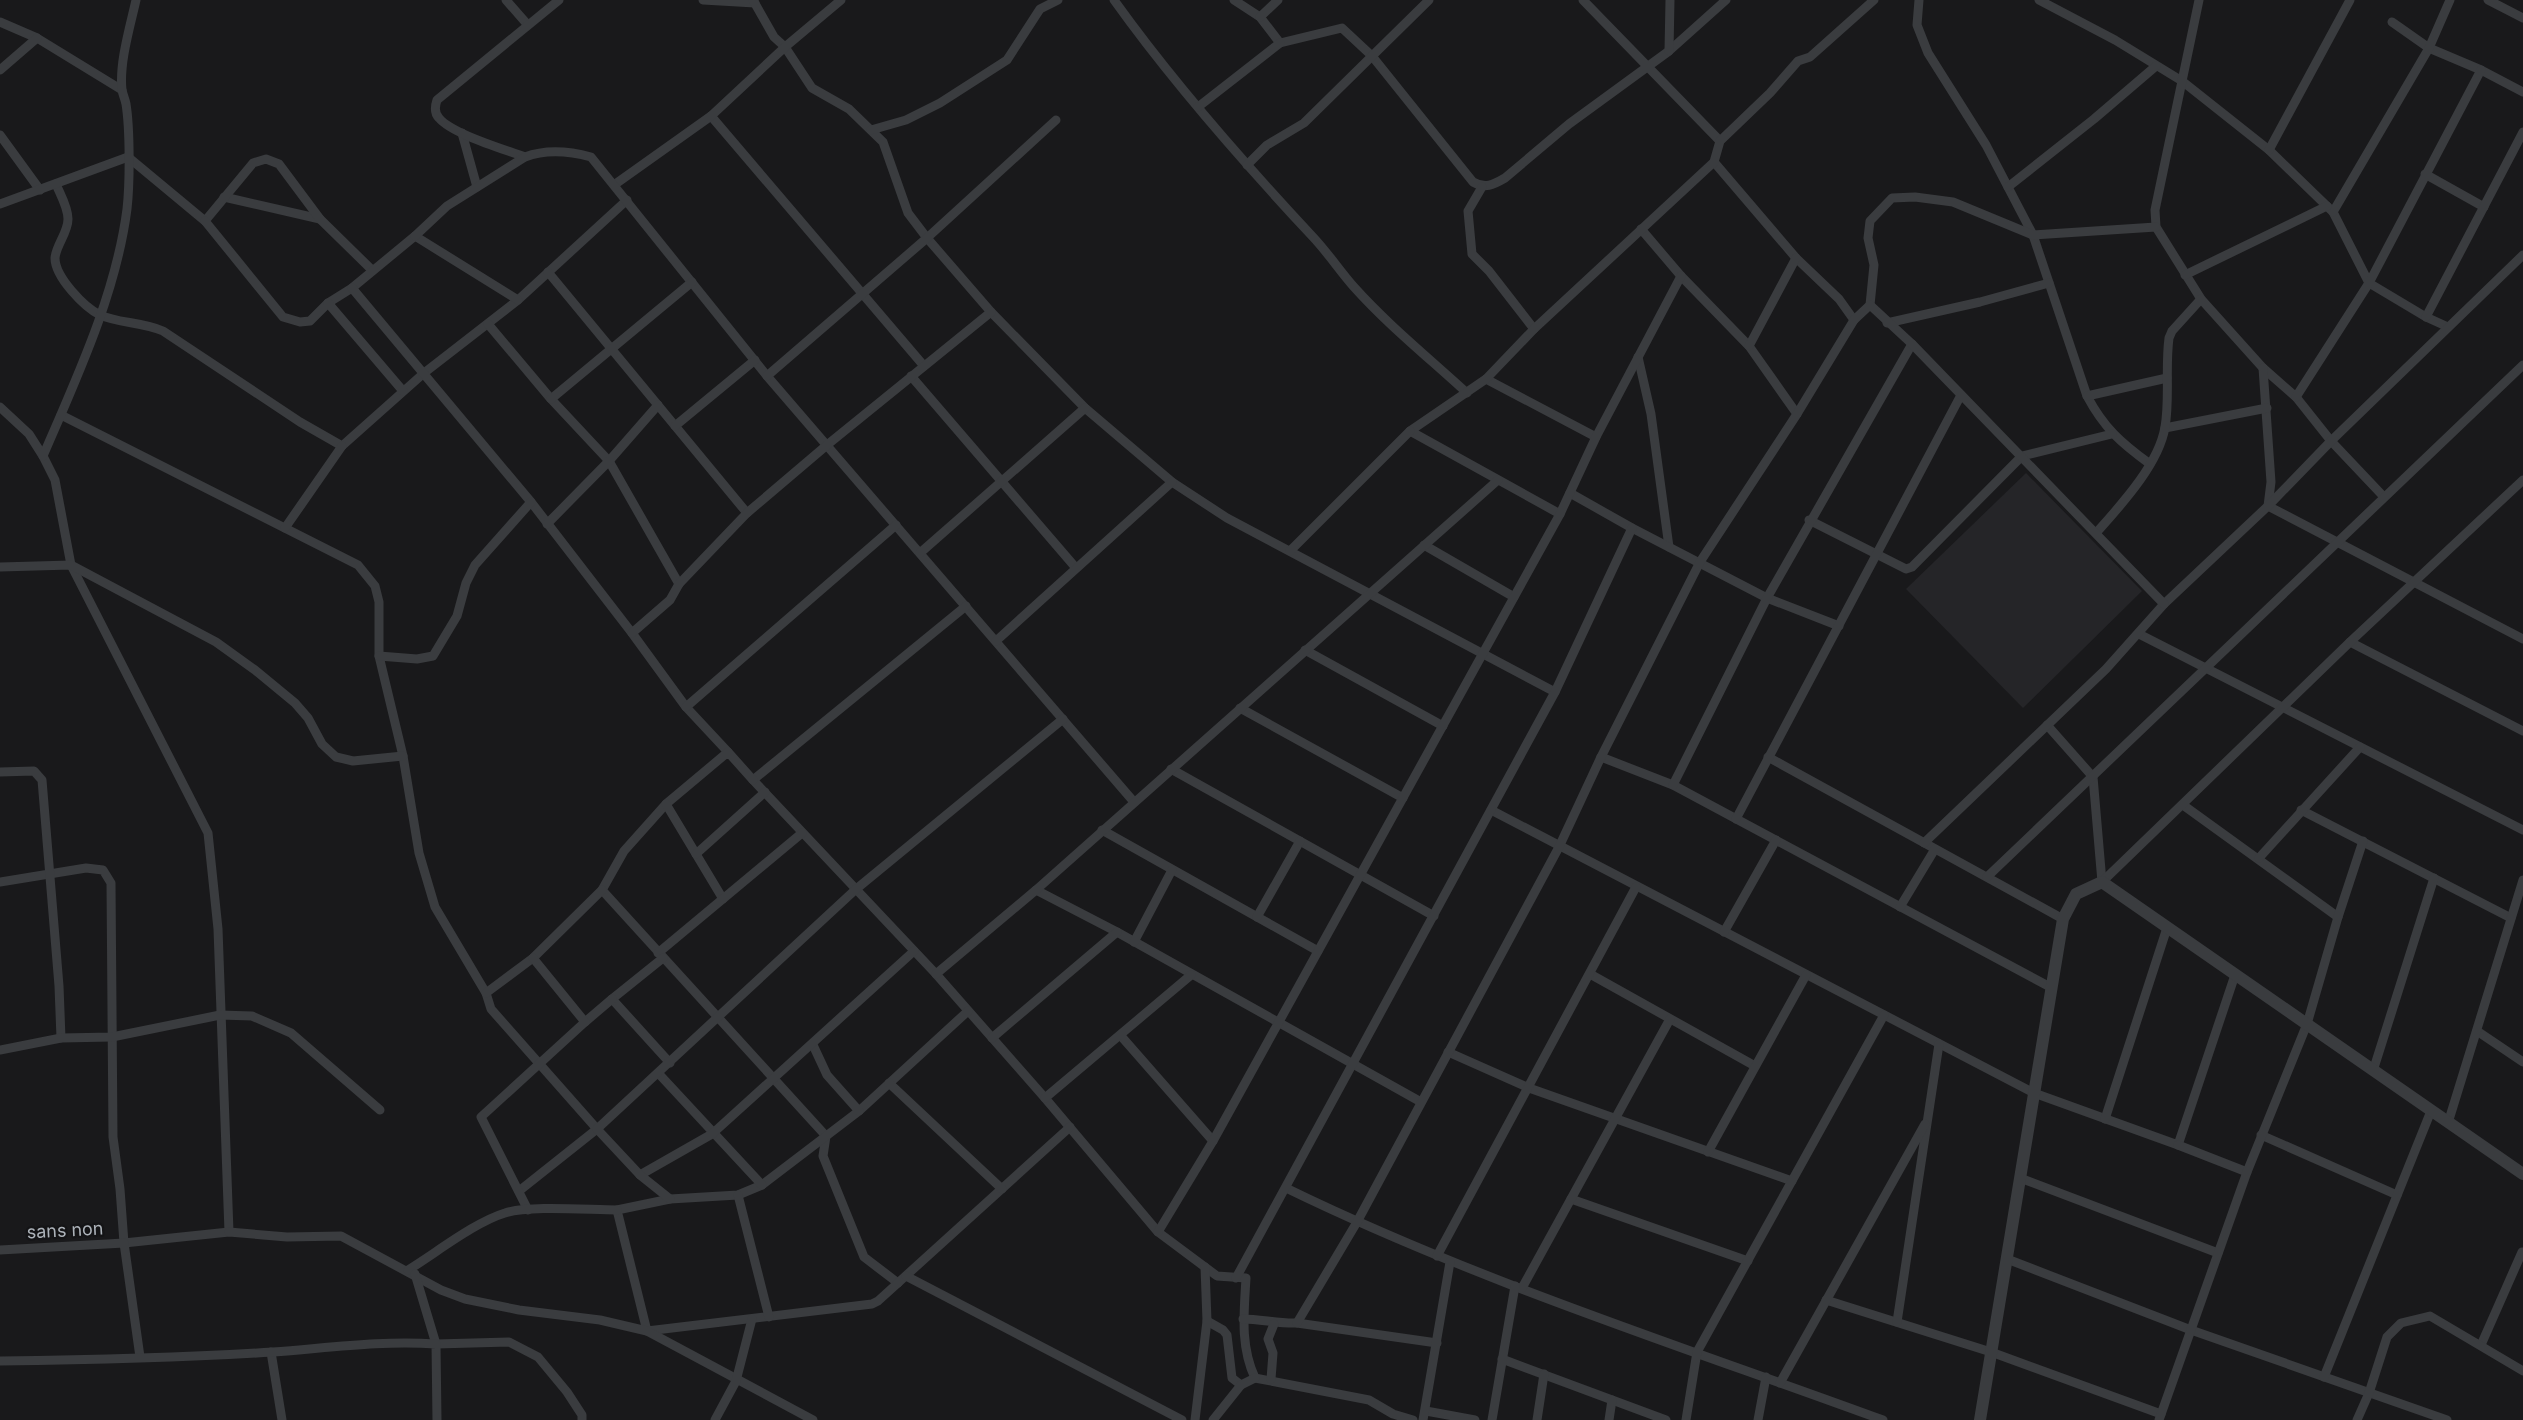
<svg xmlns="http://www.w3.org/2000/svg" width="2523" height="1420" viewBox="0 0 2523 1420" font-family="Inter,sans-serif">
<rect width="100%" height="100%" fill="#19191b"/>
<polygon fill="#252528" points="2026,473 2142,591 2023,708 1906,589"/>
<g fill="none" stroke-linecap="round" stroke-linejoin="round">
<g stroke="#3a3c3f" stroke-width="9">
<polyline points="506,0 527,24"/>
<polyline points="703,0 755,3"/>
<polyline points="753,0 774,37 785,47 812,88 849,109 883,142 908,213 927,238 991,312 1085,408 1172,482 1227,518 1555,692"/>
<path d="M1114,0C1174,84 1243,162 1313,237C1328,253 1340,271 1354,287C1388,325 1429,358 1467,393"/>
<path d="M1234,0L1260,17L1280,43L1342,28L1372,56L1473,182C1485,189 1493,185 1505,178L1569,124L1669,51L1726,0"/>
<polyline points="1583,0 1720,141"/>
<path d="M1919,0L1917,25L1928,53L1986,145L2033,235L2087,396C2104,428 2121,443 2150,464"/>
<polyline points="2039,0 2115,40 2182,81 2269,150 2333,212 2369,283 2426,317 2448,327"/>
<polyline points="2199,0 2155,210 2156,227 2201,299 2263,368 2296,397 2331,441 2384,497"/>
<polyline points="2488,0 2523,18"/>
<polyline points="1260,17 1278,0"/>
<polyline points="0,22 37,38 122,90"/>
<polyline points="2392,22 2429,48 2481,70 2523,92"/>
<polyline points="1669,51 1670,0"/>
<polyline points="0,70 37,38"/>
<polyline points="1198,107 1280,43"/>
<polyline points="711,116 924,366"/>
<polyline points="871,130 906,120 940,103 1007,60 1040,9 1058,0"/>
<polyline points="462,133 477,187"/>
<polyline points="0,135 40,190"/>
<polyline points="2269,150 2350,0"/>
<path d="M525,157C504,149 452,134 439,118C434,113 435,106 437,100L559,0"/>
<polyline points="1714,162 1796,258 1839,299 1854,320"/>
<polyline points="1247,165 1267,145 1304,123 1429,0"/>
<polyline points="2425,174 2484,207"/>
<path d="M56,184C60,194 68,207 68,219C68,233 56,245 55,258C55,277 84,307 100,315C117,323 143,322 163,331L300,422L342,446L424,373L518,300L627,200"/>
<polyline points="614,185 711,116 785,47 841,0"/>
<polyline points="1482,187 1468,211 1472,254 1489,271 1534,329"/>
<polyline points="2008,187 2094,119 2156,66"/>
<polyline points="224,197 320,219"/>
<polyline points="0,204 128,157 205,221 253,163 266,159 279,164 320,219 372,270"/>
<polyline points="2333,212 2429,48 2450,0"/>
<polyline points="205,221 283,317 300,322 310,321 328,303 352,288 415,236 518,300"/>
<polyline points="1641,229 1681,276 1749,346 1797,414"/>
<path d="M415,236L447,206L525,157C546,149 569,151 591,157L767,376L1134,802"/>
<polyline points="548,272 747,513"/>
<polyline points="2185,275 2327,206"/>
<polyline points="352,288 531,502 632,633 686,707 728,752"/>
<polyline points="328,303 403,391"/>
<polyline points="1870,305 1874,265 1868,238 1870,221 1892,198 1915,197 1953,202 2033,235 2156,227"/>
<polyline points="2426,317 2523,132"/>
<polyline points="1887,323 1980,302 2049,283"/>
<polyline points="488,324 551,399 609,461 679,584"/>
<polyline points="1749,346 1796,258"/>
<polyline points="1638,357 1651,414 1669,547"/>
<polyline points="2263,368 2271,482 2268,506"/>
<polyline points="767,376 927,238 1056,120"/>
<polyline points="911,376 1076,568"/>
<polyline points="1486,379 1596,437"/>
<polyline points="2087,396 2167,378"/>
<polyline points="2296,397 2369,283 2481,70"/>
<polyline points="551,399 692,282"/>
<polyline points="0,407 29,434 43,456 55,480 71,565 208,833 218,929 229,1232 124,1243 120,1189 113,1137 111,883 103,870 86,868 0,882"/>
<polyline points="61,415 358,565 375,586 379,602 379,656 403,756 419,853 435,907 486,993 491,1009 597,1129 519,1191"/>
<polyline points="675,426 755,360"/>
<polyline points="2165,428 2267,408"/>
<path d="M43,456C77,377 116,294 127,209C130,183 130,129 126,104C125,99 123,95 122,90C119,63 130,27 136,0"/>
<polyline points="1570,493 1632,528 1767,598 1839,626"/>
<polyline points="2268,506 2523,639"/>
<polyline points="1560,514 1410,431 1486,379 1534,329 1714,162 1720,141 1770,93 1798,61 1810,57 1874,0"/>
<polyline points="1809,520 1906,569 1912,567 2022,456 2112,434"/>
<polyline points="547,524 609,461 658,405"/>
<polyline points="285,528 342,446"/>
<path d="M2097,532C2121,505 2159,464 2165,427C2170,399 2165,368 2169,338L2172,331L2201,299"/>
<polyline points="1424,545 1514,597"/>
<polyline points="1290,551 1410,431"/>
<polyline points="920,553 1085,408"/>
<polyline points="0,567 71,565 216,642 255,670 295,703 308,718 322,744 336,757 353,761 403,756"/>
<path d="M966,606L753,780L936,974L1045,1098L1158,1232L1217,1276L1246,1278C1244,1313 1240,1346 1255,1378L1369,1400L1393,1414L1413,1420"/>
<polyline points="632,633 670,600 679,584 747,513 827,445 991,312"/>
<polyline points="2139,634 2523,830"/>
<polyline points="996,641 1172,482"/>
<polyline points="2350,642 2523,731"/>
<polyline points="1305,650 1443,726"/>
<polyline points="379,656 417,659 433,656 457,616 466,583 475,565 531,502"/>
<polyline points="686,707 896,525"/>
<polyline points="1240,708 1403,798"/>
<polyline points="2047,725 2093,777 2102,882"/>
<polyline points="1601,757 1673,785 2052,988"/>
<polyline points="1768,757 2063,919"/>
<polyline points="1171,769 1434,916"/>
<polyline points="0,772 34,771 42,780 59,986 61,1038"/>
<polyline points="753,780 728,752 666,804 624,851 602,890 826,1136 823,1156 864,1257 898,1283"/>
<polyline points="1673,785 1767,598 1912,344"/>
<polyline points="666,804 723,899"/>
<polyline points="2183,805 2338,917"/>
<polyline points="1491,810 2034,1093 2178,1145 2235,975"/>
<polyline points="2301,810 2511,918"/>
<polyline points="1736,819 1961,395"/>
<polyline points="1102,830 1318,951"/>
<polyline points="1924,843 2106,669 2164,604 2268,506 2331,441 2523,255"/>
<polyline points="696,854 765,792"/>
<polyline points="2259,858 2360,747"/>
<polyline points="1987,877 2523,365"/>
<polyline points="2102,882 2350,642 2523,480"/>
<polyline points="1036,890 1117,932 1421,1102"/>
<polyline points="1900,907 1935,849"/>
<polyline points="1257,917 1300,841"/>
<polyline points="1724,932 1776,840"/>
<polyline points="1134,942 1172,870"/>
<polyline points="658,953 802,833"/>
<polyline points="663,958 612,999 670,1063"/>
<polyline points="936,974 1036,890 1498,480"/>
<polyline points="1590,974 1755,1066"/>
<polyline points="486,993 533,958 602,890"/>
<polyline points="968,1011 859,1111 762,1185 738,1195 670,1199 617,1210 647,1331 872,1304 878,1301 1070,1127"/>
<polyline points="585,1022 612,999"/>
<polyline points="2477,1031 2523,1062"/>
<polyline points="1121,1036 1213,1141"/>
<polyline points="992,1038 1117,932"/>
<polyline points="813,1045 827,1075 859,1111"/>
<polyline points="0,1050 61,1038 112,1037 220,1015 252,1016 291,1033 380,1110"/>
<polyline points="1448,1052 1529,1088 1792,1181"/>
<polyline points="2373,1071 2434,878"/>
<polyline points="659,1074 762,1185"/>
<polyline points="889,1083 1002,1189"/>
<polyline points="1045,1098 1191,975"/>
<polyline points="2105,1119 2167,928"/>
<polyline points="2448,1123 2523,880"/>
<polyline points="2261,1135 2397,1195"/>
<polyline points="2178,1145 2247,1172"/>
<polyline points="1708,1152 1806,975"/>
<polyline points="640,1175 712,1134 914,951"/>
<polyline points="2020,1178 2218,1253"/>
<path d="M1286,1188C1477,1281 1684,1347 1883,1420"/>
<polyline points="738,1195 769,1317"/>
<polyline points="670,1199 640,1175 597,1129 855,890 1063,719"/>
<polyline points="1571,1199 1748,1261"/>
<polyline points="528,1210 481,1117 585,1022 533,958"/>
<polyline points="229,1232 287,1237 341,1236 441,1290 465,1299 519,1310 600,1320 647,1331 813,1420"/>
<polyline points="1158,1232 1213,1141 1560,514 1596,437 1681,276"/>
<polyline points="0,1250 124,1243 140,1357"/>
<polyline points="1437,1256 1636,887"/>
<polyline points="2007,1259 2191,1330 2447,1420"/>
<path d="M408,1270C436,1253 475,1222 505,1213C529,1205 589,1210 617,1210"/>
<polyline points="415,1274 436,1344 509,1342 538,1357 567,1392 582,1415 582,1420"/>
<polyline points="906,1276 1182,1420"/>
<polyline points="1236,1278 1555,692 1632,528"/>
<polyline points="1522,1288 1670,1019"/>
<polyline points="1826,1300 1991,1352 2161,1414"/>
<path d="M1243,1319C1261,1319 1279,1324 1297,1323L1437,1343"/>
<polyline points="1207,1321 1223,1330 1227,1335 1232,1378 1241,1385"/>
<polyline points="1897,1322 1939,1044"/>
<polyline points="1297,1323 1357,1222 1559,847 1601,757 1700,562 1797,414 1854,320 1870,305 1912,344 2164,604"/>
<polyline points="2481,1345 2522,1252"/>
<polyline points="271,1352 282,1420"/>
<polyline points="1502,1359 1666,1420"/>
<path d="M0,1361C91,1360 182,1358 273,1352C328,1348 382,1340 436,1344L437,1420"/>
<polyline points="2324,1377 2431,1111"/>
<polyline points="1271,1379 1273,1353 1268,1339 1274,1324"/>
<polyline points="1780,1383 1925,1124"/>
<polyline points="1426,1411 1475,1420"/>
<polyline points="715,1420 736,1381 752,1319"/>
<polyline points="1195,1420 1207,1321 1205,1267"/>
<polyline points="1213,1420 1241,1385 1255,1378"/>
<polyline points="1423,1420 1450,1262"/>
<polyline points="1492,1420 1515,1286"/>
<polyline points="1537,1420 1544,1374"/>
<polyline points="1609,1420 1612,1400"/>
<polyline points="1686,1420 1697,1352 1884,1015"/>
<polyline points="1758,1420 1766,1377"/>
<polyline points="2159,1420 2247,1172 2307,1024 2338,917 2363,841"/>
<polyline points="2357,1420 2369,1393 2387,1337 2401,1323 2430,1316 2523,1371"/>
</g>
<polyline stroke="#3a3c3f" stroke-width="12" points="1980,1420 2063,919 2076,894 2102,882 2523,1174"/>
</g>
<g text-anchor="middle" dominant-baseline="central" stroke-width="4.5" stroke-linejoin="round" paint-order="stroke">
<g font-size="18" fill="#acb2b9" stroke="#141416">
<text transform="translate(65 1230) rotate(-3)">sans non</text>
</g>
</g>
</svg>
